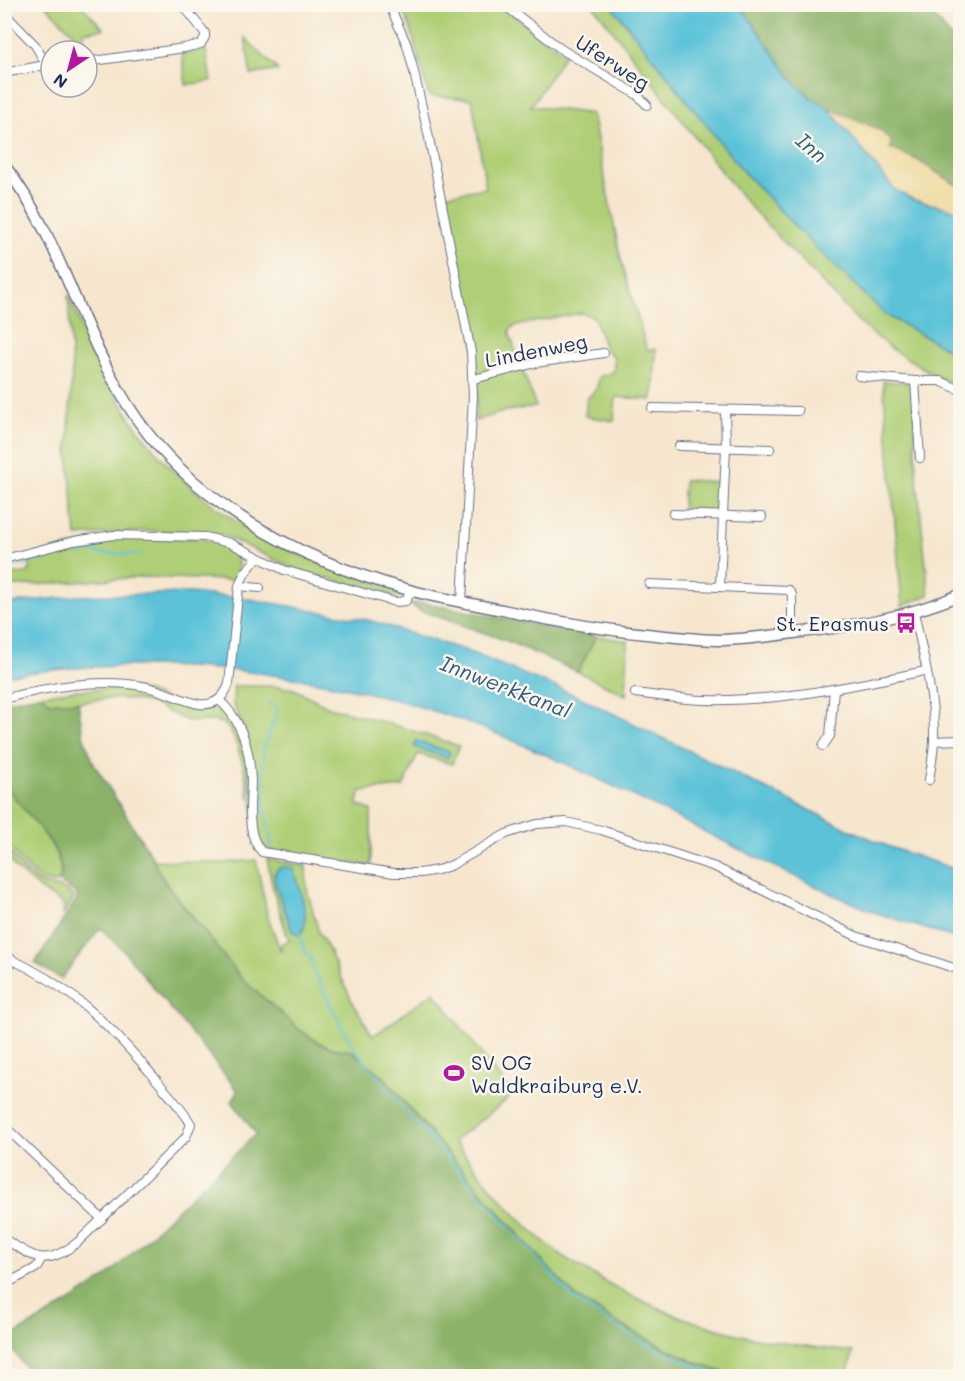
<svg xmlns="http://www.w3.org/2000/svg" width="965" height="1381" viewBox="0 0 965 1381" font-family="Mali,sans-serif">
<rect width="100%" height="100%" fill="#fbf7ec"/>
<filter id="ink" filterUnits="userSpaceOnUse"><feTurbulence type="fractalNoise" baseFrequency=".0167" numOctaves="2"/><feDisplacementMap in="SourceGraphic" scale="12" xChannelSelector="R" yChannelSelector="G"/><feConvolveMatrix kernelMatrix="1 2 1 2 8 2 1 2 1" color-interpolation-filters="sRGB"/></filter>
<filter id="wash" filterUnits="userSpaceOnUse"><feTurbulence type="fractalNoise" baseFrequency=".008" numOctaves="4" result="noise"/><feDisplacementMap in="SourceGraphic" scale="24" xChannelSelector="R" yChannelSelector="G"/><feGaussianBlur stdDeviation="1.35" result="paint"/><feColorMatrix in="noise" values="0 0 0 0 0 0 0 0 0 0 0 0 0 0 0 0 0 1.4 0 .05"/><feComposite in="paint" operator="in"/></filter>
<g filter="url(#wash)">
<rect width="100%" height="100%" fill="#f6e6ce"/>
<g fill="#afcf76" stroke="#657f6a" stroke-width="1.5" fill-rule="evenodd">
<polygon points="45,5 81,5 104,29 83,32 85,51 77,51 74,34"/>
<path d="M400,5H500L565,54L531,106L592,114L620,256L647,350L656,349L654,388L651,400L616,397L614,421L585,416L587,399L597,388L599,377L613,372L615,358L605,349L594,317L581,313L514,326L510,330V335L536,407L506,411L475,421C476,409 477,397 477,384C477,325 456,253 443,195L486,188L472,99L429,96L410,27Z"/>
<polygon points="593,5 611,5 742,170 802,234 886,315 960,356 960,386 940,378 893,350 861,324 754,211 732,185"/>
<polygon points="245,38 278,70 251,75"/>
<polygon points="206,50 211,81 186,85 182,53"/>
<path d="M68,294C84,333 101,372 124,408C159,466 219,517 280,546C318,564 359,577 399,591L401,593L398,597L297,570L231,539L213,533L147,531L76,536L68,452L72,369Z"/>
<polygon points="883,381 914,383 916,469 929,595 902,606"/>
<polygon points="684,480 719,482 717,514 682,512"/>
<path d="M126,538C153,538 208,534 230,548C239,553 239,565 238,574L231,580L143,577L5,587L4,575L28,573L30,567L29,561L34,555L85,543Z"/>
<polygon points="596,636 628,641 626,695 578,672"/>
<polygon points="234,686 271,686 294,689 329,707 401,727 459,746 452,764 418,754 403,787 361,791 357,805 371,810 371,866 268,850 258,840 254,825 247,737 233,704"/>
<path d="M131,688C153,691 163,699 183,706C196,710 208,707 220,711C248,721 248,774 249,799C246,780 240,738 225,725C217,718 199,723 189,721C172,717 159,704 142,701C130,699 117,698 105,699C92,700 61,706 50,702C45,700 43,697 38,695L75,690Z"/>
<path d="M4,784C21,804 71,855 59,882C38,888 12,852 4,835Z"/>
<path d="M4,843C13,857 28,877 44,884C56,888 65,887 74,897L63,915L64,908L62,903L41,890L15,868L5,853Z"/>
<path d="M267,859L306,866L307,889L319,933L328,948L352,1001L373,1036L434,992L513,1095L454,1141C483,1178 514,1218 552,1248C565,1259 580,1266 594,1275C638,1302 685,1321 736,1334C774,1343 814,1347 853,1352L847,1376H733L697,1363L651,1341L615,1322L576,1297L541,1260L426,1128L383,1076L352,1051L336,1049L321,1044L301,1031L242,979L166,883L155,865L154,860L222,863L256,860L268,917L281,952V944L289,941L273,889ZM297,878L300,892L281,897L275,883Z"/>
</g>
<g fill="#8bb267" stroke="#537062" stroke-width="1.5">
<polygon points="740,5 924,5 960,47 960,185 955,184 917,160 890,148 810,97 793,81"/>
<polygon points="412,603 425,603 596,636 578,672 507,641 419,610 411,605"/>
<path d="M38,695L44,697L50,702H78L83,735L94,764L154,860L155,865L165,883L242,979L301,1031L321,1044L336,1049L352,1051L383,1076L426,1128L541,1260L576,1297L615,1322L651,1341L697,1363L733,1376H32L5,1340L63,1306L109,1275L256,1134L233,1103L232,1101L238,1091L123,950L100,928L61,979L35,963L77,899V894L59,882C73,851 18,810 6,785C2,778 5,715 4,702Z"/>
</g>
<polygon fill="#eeda9e" stroke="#84847e" stroke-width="1.5" points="828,108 880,130 891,141 890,148 917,160 955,184 960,185 960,211 914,200 895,190"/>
<g fill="#5bc2d8" stroke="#3b789b" stroke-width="1.5">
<polygon points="611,5 740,5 793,81 810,97 828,108 895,190 914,200 960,211 960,356 886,315 802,234 742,170"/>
<path d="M190,593L249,599L368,620L467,651L575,695L848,829L890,847L960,871V940L874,912L834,895C725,845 618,784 507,738C353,673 169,651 5,676V604L78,596Z"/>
<polygon points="416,741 450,752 448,758 414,747"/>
<path d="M285,867L292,868C299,882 313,925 299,935L292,931L275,883L274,874L279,868Z"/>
</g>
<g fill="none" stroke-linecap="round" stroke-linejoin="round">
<g stroke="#5bc2d8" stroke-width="2">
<polyline points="77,554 94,551 100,554 141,554"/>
<polyline points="4,568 66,555"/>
<polyline points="268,703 275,706 277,711 263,749 264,803 272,847"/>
<polyline points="299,932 304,950 312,961 315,973 337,1018 354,1048 406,1112 574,1299 645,1344 718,1376"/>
</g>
</g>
</g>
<g filter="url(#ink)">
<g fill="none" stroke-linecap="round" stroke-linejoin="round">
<g stroke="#686f85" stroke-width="10">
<g id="street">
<polyline points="389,4 407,45 413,68 428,133 471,352 473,396 462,601"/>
<polyline points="503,4 561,49 636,94 647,105"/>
<polyline points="4,13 35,45 46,64"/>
<polyline points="87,62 184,48 201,44 205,37 205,33 182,4"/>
<polyline points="4,73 50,64"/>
<polyline points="859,376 915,381 940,381 960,390"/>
<polyline points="474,379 536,363 604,353"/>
<polyline points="915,381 920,458"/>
<polyline points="652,408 798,411"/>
<polyline points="679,446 770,449"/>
<polyline points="673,514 762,517"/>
<polyline points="4,559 74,541 114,535 205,537 230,543 284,570 395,602 406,601 411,590"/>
<polyline points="649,584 789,590 792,595 792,634"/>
<polyline points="239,586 260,588"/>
<polyline points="720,586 726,447 725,410"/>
<path d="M914,612C922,650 933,690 934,729C935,746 932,763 929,780"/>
<path d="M635,693C658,696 680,699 703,700C778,702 853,686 925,671"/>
<path d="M4,699C44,687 101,678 142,686C162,689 179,700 199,704C215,706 224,698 229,684L239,586L245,573L257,558"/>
<path d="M219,700C242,720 250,751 251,780C251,802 245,835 262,852L394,873H420L438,870L452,865L506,834L537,824L566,822L601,830L715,867L856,936L960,970"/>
<polyline points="934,741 960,740"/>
<polyline points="823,746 830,736 834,689"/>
<path d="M4,956C70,985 108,1023 154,1077C166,1092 181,1107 191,1124L186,1137L78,1242C45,1267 37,1259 4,1239"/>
<polyline points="4,978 12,959"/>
<polyline points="4,1126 102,1219"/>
<polyline points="4,1285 36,1268 42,1258"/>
</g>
</g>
<g stroke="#686f85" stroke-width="13">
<path id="secondary" d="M4,165C68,247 84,354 149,435C215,516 310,563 409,590C441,599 475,604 507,611C561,623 610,631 665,636C682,637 700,640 718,640C743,640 769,636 794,633C854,626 904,618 960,595"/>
</g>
<use href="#street" stroke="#fff" stroke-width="8"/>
<use href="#secondary" stroke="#fff" stroke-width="10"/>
</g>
</g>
<defs>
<g id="bus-bare" transform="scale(1.62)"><path d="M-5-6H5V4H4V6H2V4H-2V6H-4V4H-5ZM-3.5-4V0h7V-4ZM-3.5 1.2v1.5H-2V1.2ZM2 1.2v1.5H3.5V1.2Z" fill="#b5179e" stroke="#fbf7ec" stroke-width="2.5" paint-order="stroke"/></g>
<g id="stadium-bare" transform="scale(1.62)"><path d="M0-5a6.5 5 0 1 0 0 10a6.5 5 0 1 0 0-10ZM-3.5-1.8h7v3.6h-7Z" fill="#b5179e" stroke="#fbf7ec" stroke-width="2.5" paint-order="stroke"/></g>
</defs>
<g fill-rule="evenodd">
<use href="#bus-bare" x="906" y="623"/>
<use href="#stadium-bare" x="454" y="1073"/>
</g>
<g text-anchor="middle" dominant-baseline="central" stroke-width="5" stroke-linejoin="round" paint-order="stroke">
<g font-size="20" fill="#1b2f5e" stroke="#fbf7ec">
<text transform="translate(613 62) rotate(33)">Uferweg</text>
<text transform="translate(536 350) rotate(-11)">Lindenweg</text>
</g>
<g font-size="20" fill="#1b2f5e" stroke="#fbf7ec" text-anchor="end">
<text x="889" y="623">St. Erasmus</text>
<text x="471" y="1062" text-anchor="start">SV OG<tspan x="471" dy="23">Waldkraiburg e.V.</tspan></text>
</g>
<g font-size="21" font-style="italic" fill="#2e5b83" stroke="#fbf7ec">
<text transform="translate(812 147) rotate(41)">Inn</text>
<text transform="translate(506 686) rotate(21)">Innwerkkanal</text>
</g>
</g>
<rect width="965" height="1381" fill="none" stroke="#fbf7ec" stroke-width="24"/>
<g transform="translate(69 69) rotate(216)"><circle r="28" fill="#fbf7ec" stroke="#a1a7b3" stroke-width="1.5"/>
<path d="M0-4.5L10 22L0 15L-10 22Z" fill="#b5179e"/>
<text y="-9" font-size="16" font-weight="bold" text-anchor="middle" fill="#1b2f5e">N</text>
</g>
</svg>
